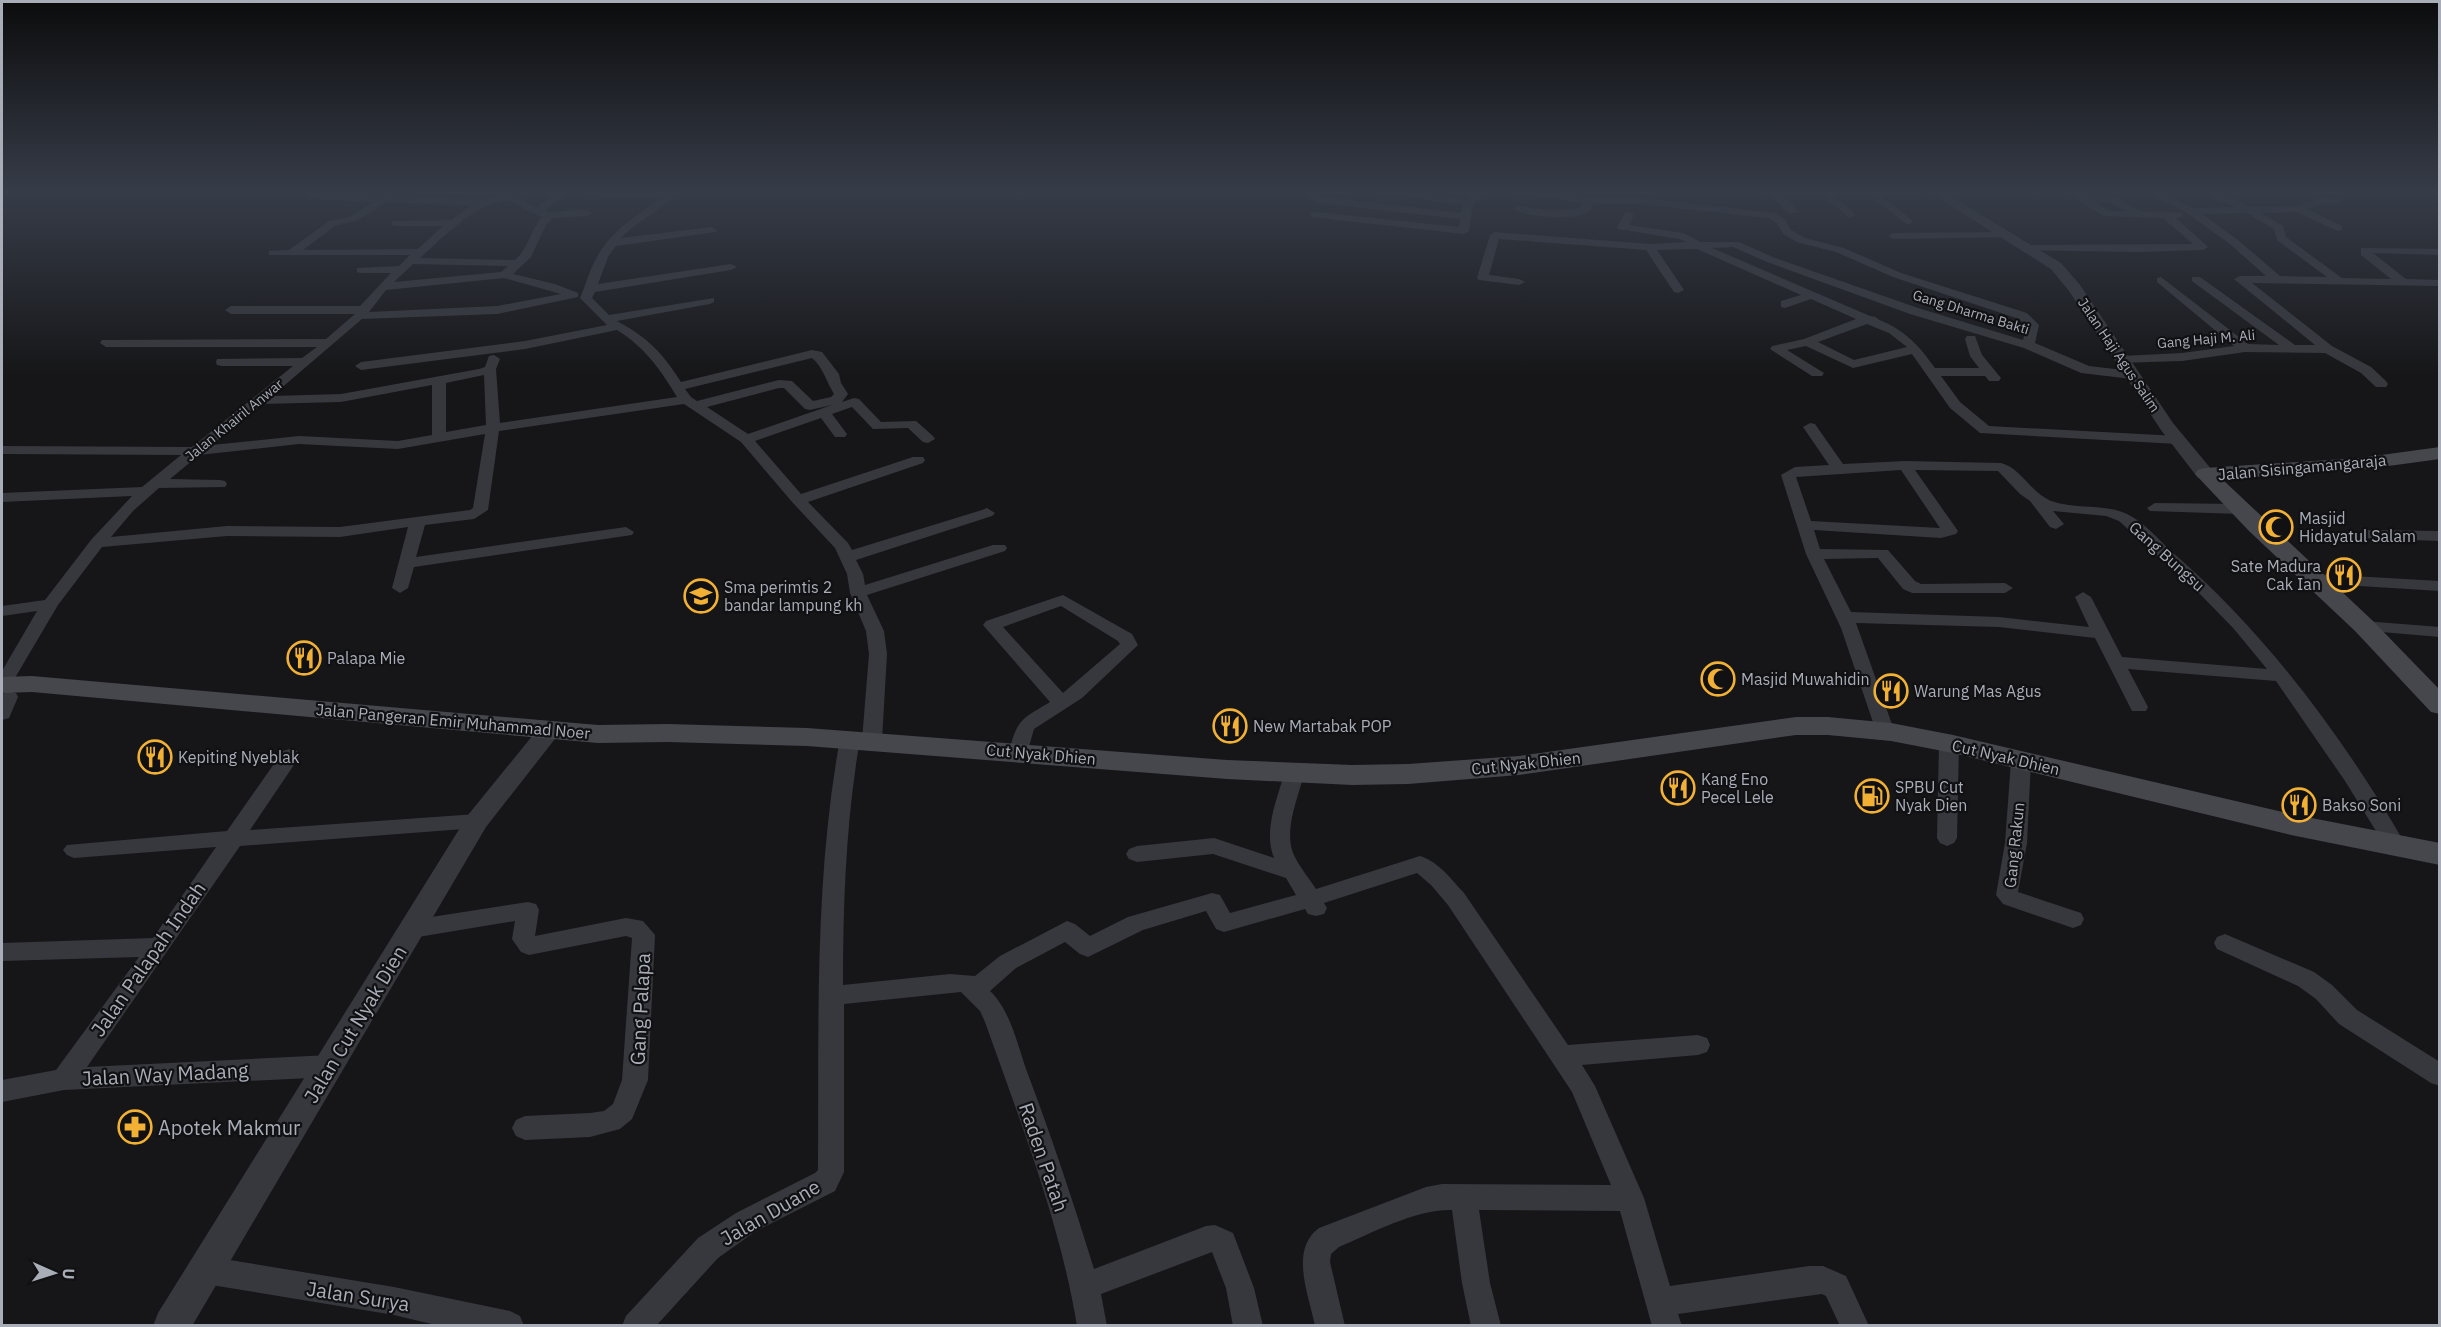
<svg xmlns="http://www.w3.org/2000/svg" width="2441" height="1327" viewBox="0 0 2441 1327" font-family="'IBM Plex Sans',sans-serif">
<rect width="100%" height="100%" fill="#161618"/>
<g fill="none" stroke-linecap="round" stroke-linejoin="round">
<g fill="#37383d" fill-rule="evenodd">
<path d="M560,190H571L545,211C559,216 578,204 592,213L587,216L553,218L546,225L531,257L513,274L555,284L578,293V297L497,314L362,319L272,396L341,394L479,369L485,367L489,356L494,355L500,359L496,369L500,423L677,397C662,372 645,347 617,330L525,349L361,370L355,366L361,362L525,341L607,325L580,298C586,285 589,271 596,259C610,231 636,217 660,198C640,197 595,201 580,190L666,192L668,190H678C664,210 638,220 621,238L712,227L717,230L716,232L616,246L608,257L598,284L731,264L737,267L731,270L595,292L592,298L609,315L714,298V302L710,304L617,321C648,338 662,352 681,382L812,350L822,352L839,374L841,383L848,394L842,402L854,398L859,399L881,422L916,421L933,436L935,439L928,443L923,442L908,428L873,429L852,407L832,414L847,434L845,437H835L821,418L755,441L801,494L913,457H923L925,460L923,463L808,502L848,543L852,550L982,510L987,508L995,513L992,516L856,560L863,574L865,585L993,545H1005L1007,548L1005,551L867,595L884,631L887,654L882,740L879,745L872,746L865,745L862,740L869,654L866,631L850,593L847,574L835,548L793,503L741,442L684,404L499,431L488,510L474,519L425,525L416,557L626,527L634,532L632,535L414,567L408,588L400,593L392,588L408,527L340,537L227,536L102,547L58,605L9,688L2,689V671L37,611L2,616V606L45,600L91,540L132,496L2,502V493L142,487L181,455L2,454V446L192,447L293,366H222L217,365L216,362L217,359L302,358L317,347H106L100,343L102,340L326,339L355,314H231L225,310L231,306H360L391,273H361L357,272V268L399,266L410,255H269V251L289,250L329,221L349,217L373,202L312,199L308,198V194L383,196L388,194L393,196L481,200L504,194L517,196L536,208ZM504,200C512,201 531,213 542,217C530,230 529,248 515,260L420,258C447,234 469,209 504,200ZM387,202L471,206L451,220L392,221V225L396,226H443L418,249L303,250L336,225L356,221ZM413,264L508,266L501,272L394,282ZM504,278L561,294L497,306L369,312L386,290ZM812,358C823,367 826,381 834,394L831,397L813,401L792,381L779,380L697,401L691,397L685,389ZM484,375L486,425L446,432V383ZM432,385V435L398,441L299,436L212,445L262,404L341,402ZM779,388H784L805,409L810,410L832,405L748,434L707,407ZM485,434L473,508L470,510L340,527L227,526L111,537L133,511L159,488L225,487L227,484L225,481L220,480L170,479L199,455L299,444L398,449Z"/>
<polygon points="1310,190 1320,190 1317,195 1322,197 1461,213 1463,205 1379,193 1374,190 1398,190 1466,200 1478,190 1489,190 1473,204 1469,231 1464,234 1311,217 1311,213 1315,212 1459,227 1460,219 1319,203 1307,196"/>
<path d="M1506,190H1531L1591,198H1640L1774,213L1785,219L1791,230L1805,238L1844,248L1901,273L2027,313L2039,325L2035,343L2089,366L2132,371L2139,375L2132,379L2081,373L2024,348L1910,314L1767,262L1733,247L1712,248L1870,316C1876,316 1877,319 1882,321C1907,332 1920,347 1935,368H1979L1970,356L1965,339L1967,336H1975L1982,355L2001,378L1999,381H1989L1985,376H1941L1960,402L1989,426L2178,436L2185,440L2178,444L1980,433L1950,408L1912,354L1853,368L1806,346L1787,350L1824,373L1822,376H1812L1770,349L1772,346L1804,339L1856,319L1811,299L1785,308L1781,307V301L1801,295L1697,249L1657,250L1684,290L1678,293L1674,292L1646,250L1499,239L1489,275L1519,279L1525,282L1519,285L1479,280L1477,278L1490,235L1495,232L1650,244L1686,242L1680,239L1618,229L1617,227L1625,213L1629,212L1634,215L1629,225L1683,233L1701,242H1739L1775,258L1918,308L2023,340L2027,326L2019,319L1893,277L1836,252L1797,242L1783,234L1777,223L1768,218L1640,204H1594C1592,207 1591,210 1588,212C1576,221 1524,217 1513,209L1518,206L1551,211L1580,208L1584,203L1511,193ZM1867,324L1889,333L1907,347L1854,360L1818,342Z"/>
<polygon points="1764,190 1931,190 1926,193 1879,194 1912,220 1913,222 1908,225 1867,194 1832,194 1854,213 1855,215 1850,218 1820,194 1783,195 1799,212 1790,214"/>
<path d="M2061,190H2073L2082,195L2115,197L2140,211L2182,213V217L2176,218L2208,247L2203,250L2137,252L2025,250L2024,248L2029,245L2193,244L2163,218L2104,216ZM2093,201L2109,202L2125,211H2110Z"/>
<path d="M2144,190H2156L2193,208L2234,207L2200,190H2213L2250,207L2297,206L2323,198L2339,199V203L2324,204L2307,209L2342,226V230L2338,231L2296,212L2261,213L2283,226L2286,237L2342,278L2391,279L2361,255V248L2440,249V255L2373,253L2406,279L2440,280V286L2252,283L2332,346L2371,367L2386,381L2388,384L2386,387H2376L2361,373L2325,353L2245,352L2182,361L2117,363L2116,360L2122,356L2182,353L2234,346L2157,282V278L2161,277L2248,344L2279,345L2192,281V277H2200L2295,345H2315L2234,279L2240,276H2266L2230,244L2187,213ZM2247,213L2274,229L2277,240L2327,277L2280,276L2238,240L2202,214Z"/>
<polygon points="2007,232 2011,233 2011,237 1893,239 1888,236 1893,233"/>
<path d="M1810,423L1815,424L1843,464L1905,461L2001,463C2021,468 2031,493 2051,501C2076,510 2103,503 2127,514C2143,521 2159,540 2172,552C2267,634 2344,738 2407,847L2403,852L2396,855L2389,852L2345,781L2276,681L2128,669L2148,707L2146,711H2132L2130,707L2095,638L1999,627L1856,623L1894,730L1891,734L1884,736L1877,734L1841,628L1806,554L1781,475L1795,467L1829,465L1803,427ZM1901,470L1940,528L1811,521L1796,477ZM1915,470L1998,471L2020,494L2030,501L2050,527L2056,529L2064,524L2053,511L2106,516L2119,521L2198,592L2234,629L2267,669L2122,657L2091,597L2083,592L2075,597L2089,627L1999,617L1851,612L1824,559L1878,558L1903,589L1912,593H2005L2013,588L2005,583L1921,584L1915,581L1888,550L1820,549L1814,530L1941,538L1956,534L1958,531Z"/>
<polygon points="2155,503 2240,504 2248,509 2240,514 2150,511 2147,508"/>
<polygon points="2364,530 2440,531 2440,541 2358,538 2356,535"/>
<polygon points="2317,574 2440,581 2440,591 2311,583 2309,579"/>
<path d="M1063,595L1132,634L1138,645L1082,698L1034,729L1026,757L1019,759L1012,757L1009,752C1017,719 1022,719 1050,702L983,625L986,621ZM1061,606L1118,641L1120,644L1063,693L1003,627Z"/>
<polygon points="2364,621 2440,627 2440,637 2358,630 2355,626 2358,622"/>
<polygon points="9,691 16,693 18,697 9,718 2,720 2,694"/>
<path d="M850,733L857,734L860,739C846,821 843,902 843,985L950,974L975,976L1000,956L1067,921L1075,924L1090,936L1128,917L1212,893L1220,895L1230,913L1296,895L1286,878L1213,854L1137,862L1129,859L1126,854L1129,849L1137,846L1214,838L1274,858C1263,831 1277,800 1284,774L1287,769L1294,767L1301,769L1304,774C1298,798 1284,829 1293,853C1298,865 1309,878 1316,889L1420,856C1439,862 1451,879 1464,893L1568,1045L1698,1035L1707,1038L1710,1045L1707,1052L1698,1055L1582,1065L1595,1086L1644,1198L1670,1286L1809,1266H1823L1846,1276L1869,1326H1840L1826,1296L1822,1294L1678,1314L1682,1326H1652L1620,1211L1479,1210L1490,1283L1501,1326H1471L1462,1283L1452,1210C1416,1209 1372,1233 1339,1247L1331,1254L1330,1262L1345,1326H1315C1309,1295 1289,1250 1319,1228L1426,1187L1442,1184L1611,1185L1572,1092L1448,905L1431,885L1417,873L1324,903L1327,908L1324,914L1316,916L1308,914L1305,909L1224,932L1216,929L1206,911L1143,930L1088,957L1080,954L1065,942L1016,968L990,991C1010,1010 1017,1043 1026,1069C1051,1135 1073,1201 1094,1269L1206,1226L1215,1225L1233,1233L1254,1288L1263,1326H1233L1226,1288L1212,1252L1101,1294L1107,1326H1077C1060,1222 1020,1121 985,1022L980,1011L961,992L844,1004V1172L835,1191L756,1231L718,1258L656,1326H622L626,1316L698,1238L736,1213L815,1173L818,1170C819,1026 814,881 840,739L843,734Z"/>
<polygon points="1949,738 1956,739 1959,744 1957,838 1954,843 1947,846 1940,843 1937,838 1939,744 1942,739"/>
<polygon points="290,749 297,751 300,756 250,830 477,814 484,816 487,821 484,826 477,828 240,846 87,1067 330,1055 339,1058 342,1066 339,1074 330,1077 64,1090 2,1102 2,1080 56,1070 139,957 2,961 2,943 153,938 216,847 74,858 67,855 63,850 67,845 227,831 283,751"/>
<polygon points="2021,754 2028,756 2031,761 2027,843 2018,892 2081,913 2084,919 2081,925 2073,928 2003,904 1996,895 2005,843 2011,761 2014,756"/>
<polygon points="528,902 536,904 539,910 535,936 626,918 643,921 655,935 648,1080 632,1119 620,1129 590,1137 525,1140 516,1136 512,1128 516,1120 525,1116 590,1113 604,1111 613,1104 622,1080 632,938 626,936 529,955 521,952 512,939 515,921 412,938 404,935 401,929 404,923 412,920"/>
<polygon points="2225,934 2314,972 2332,985 2357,1010 2440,1062 2440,1086 2431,1083 2339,1024 2316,999 2298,986 2217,949 2214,943 2217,937"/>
<polygon points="205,1256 394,1287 510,1311 520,1316 524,1326 440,1326 394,1315 205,1284 195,1280 191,1270 195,1260"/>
</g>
<g fill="#37383d" fill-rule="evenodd">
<polygon points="1926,190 1940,190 2061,263 2080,285 2173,423 2212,470 2214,474 2212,478 2198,478 2161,430 2069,291 2051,269"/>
<polygon points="550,722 558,724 562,730 486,827 192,1326 153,1326 158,1313 468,815 542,724"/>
</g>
<g fill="#45474d" fill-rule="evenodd">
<polygon points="2440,447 2440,459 2359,470 2222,479 2373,621 2440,690 2440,714 2431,712 2355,631 2249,531 2195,474 2198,470 2205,468 2359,458"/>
<polygon points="32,676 598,725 668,724 807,728 1227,760 1352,765 1408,764 1519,756 1796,717 1828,717 1891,723 1953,735 2291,814 2440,843 2440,865 2291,835 1953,753 1891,741 1828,735 1796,735 1519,775 1408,784 1352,785 1227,779 807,746 668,742 598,743 32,692 2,693 2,677"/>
</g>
</g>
<linearGradient id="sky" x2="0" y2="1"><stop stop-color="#0c0c0d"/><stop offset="0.51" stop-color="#363c48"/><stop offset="1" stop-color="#363c48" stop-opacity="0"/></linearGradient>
<rect width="2441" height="376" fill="url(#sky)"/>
<defs>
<g id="mosque-ring" transform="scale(1.725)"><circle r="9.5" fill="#111113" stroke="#f2b134" stroke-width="1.5"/><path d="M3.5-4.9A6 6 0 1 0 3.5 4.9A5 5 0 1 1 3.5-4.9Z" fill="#f2b134"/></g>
<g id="restaurant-ring" transform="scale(1.725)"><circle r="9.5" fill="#111113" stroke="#f2b134" stroke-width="1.5"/><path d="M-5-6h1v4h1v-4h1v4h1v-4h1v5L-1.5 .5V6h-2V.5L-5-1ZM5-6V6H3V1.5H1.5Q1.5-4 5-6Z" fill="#f2b134"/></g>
<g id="school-ring" transform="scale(1.725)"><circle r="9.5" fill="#111113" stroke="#f2b134" stroke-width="1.5"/><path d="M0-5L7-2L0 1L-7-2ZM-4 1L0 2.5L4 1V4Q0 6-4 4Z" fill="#f2b134"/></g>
<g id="fuel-ring" transform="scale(1.725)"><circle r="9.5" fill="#111113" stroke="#f2b134" stroke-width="1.5"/><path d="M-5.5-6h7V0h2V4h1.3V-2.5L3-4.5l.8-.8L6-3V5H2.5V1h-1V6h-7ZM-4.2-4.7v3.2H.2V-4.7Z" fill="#f2b134"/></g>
<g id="pharmacy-ring" transform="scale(1.725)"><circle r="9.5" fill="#111113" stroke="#f2b134" stroke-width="1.5"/><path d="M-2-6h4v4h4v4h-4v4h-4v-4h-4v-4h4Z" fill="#f2b134"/></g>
</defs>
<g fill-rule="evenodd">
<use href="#mosque-ring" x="2276" y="527"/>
<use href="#restaurant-ring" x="2344" y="575"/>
<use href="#school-ring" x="701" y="596"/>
<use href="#restaurant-ring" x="304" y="658"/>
<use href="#mosque-ring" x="1718" y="679"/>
<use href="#restaurant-ring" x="1891" y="691"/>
<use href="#restaurant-ring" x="1230" y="726"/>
<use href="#restaurant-ring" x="155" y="757"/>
<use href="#restaurant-ring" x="1678" y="788"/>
<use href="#fuel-ring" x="1872" y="796"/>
<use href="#restaurant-ring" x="2299" y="805"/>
<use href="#pharmacy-ring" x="135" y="1127"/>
</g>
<g text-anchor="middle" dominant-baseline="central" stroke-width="4.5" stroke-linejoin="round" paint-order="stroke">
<g font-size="14" fill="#a8adb8" stroke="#111113">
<text transform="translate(1971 312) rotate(17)">Gang Dharma Bakti</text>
<text transform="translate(2206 339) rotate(-5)">Gang Haji M. Ali</text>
<text transform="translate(2119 355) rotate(56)">Jalan Haji Agus Salim</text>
<text transform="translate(234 420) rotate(-39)">Jalan Khairil Anwar</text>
</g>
<g font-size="16" fill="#a8adb8" stroke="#111113">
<text transform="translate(2302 467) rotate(-5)">Jalan Sisingamangaraja</text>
<text transform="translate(2167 556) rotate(42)">Gang Bungsu</text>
<text transform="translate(453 721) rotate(5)">Jalan Pangeran Emir Muhammad Noer</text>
<text transform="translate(1041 754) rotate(5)">Cut Nyak Dhien</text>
<text transform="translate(2006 757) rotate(13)">Cut Nyak Dhien</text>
<text transform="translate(1526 763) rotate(-6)">Cut Nyak Dhien</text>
<text transform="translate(2014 845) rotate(-84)">Gang Rakun</text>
</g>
<g font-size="16" fill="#a8adb8" stroke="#111113" text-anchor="start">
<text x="2299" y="518">Masjid<tspan x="2299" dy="18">Hidayatul Salam</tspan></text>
<text x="2321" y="566" text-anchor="end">Sate Madura<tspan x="2321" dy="18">Cak Ian</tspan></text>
<text x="724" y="587">Sma perimtis 2<tspan x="724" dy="18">bandar lampung kh</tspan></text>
<text x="327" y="658">Palapa Mie</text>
<text x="1741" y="679">Masjid Muwahidin</text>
<text x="1914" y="691">Warung Mas Agus</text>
<text x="1253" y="726">New Martabak POP</text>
<text x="178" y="757">Kepiting Nyeblak</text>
<text x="1701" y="779">Kang Eno<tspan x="1701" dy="18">Pecel Lele</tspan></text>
<text x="1895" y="787">SPBU Cut<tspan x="1895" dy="18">Nyak Dien</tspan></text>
<text x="2322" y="805">Bakso Soni</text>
</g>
<g font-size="20" fill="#a8adb8" stroke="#111113">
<text transform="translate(148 959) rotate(-55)">Jalan Palapah Indah</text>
<text transform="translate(640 1009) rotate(-87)">Gang Palapa</text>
<text transform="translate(355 1024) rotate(-59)">Jalan Cut Nyak Dien</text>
<text transform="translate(165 1074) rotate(-3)">Jalan Way Madang</text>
<text transform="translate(1044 1157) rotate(71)">Raden Patah</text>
<text transform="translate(770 1212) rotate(-30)">Jalan Duane</text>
<text transform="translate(358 1296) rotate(9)">Jalan Surya</text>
</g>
<g font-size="20" fill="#a8adb8" stroke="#111113" text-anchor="start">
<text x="158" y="1127">Apotek Makmur</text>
</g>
</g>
<rect width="2441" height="1327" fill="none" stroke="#a8adb8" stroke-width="6"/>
<g transform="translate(54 1273) rotate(93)" stroke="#111113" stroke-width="4.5" paint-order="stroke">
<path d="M0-4.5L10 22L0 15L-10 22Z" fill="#a8adb8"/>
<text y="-9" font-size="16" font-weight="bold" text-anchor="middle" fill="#a8adb8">U</text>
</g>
</svg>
